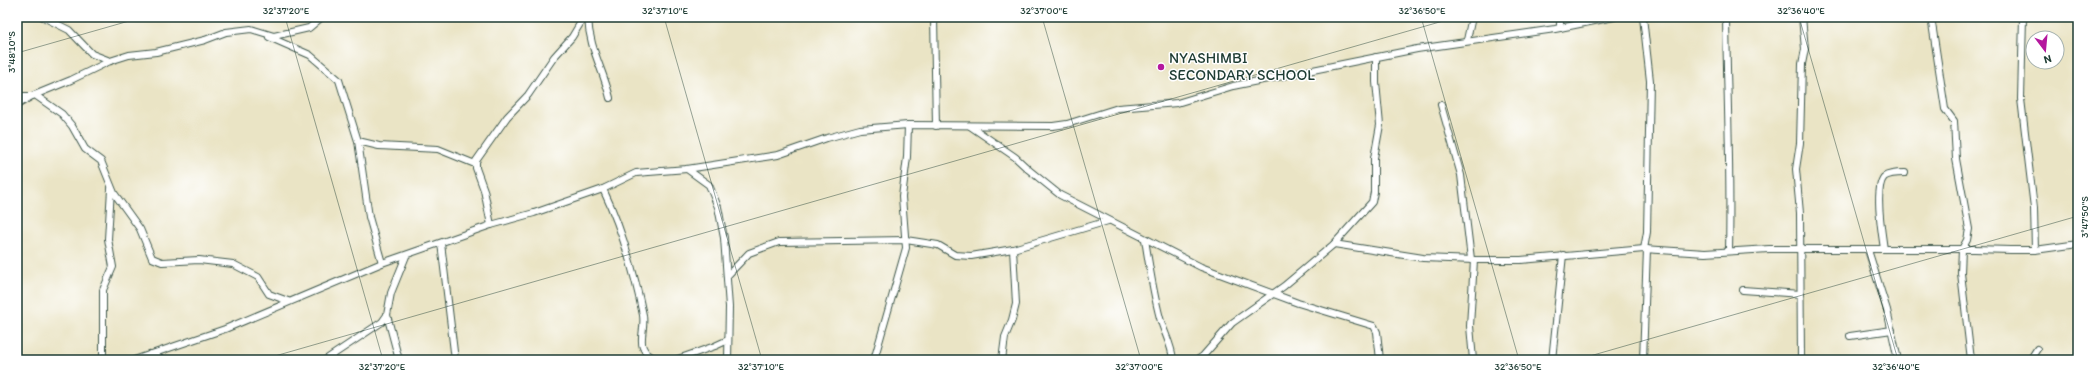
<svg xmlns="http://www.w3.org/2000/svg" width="2095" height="377" viewBox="0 0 2095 377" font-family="Itim,sans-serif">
<rect width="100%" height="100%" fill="#fff"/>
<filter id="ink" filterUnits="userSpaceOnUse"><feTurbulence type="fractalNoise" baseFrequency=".025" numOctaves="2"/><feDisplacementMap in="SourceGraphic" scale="8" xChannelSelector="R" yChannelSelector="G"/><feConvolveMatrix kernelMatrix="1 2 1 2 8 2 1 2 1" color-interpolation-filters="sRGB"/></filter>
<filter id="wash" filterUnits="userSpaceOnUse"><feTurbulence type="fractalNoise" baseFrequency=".012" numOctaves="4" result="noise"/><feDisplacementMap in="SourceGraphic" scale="16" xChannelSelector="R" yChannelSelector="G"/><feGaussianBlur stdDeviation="0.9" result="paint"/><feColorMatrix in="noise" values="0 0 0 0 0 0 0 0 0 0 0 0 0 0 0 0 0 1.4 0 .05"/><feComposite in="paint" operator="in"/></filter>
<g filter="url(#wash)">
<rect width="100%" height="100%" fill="#eae4c5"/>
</g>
<g filter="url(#ink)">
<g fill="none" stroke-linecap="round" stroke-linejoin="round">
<g stroke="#3d564a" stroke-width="8">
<g id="minor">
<polyline points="43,17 69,30 92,54 110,61"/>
<path d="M588,17C589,49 603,68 610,98"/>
<polyline points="934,17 936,126"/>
<polyline points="1643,17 1650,81 1647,232 1644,249"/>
<path d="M1726,17C1727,95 1731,173 1729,251"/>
<polyline points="1931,17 1945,109 1954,121 1956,159 1969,229 1967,240 1962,249 1961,273 1971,360"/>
<polyline points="2023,17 2021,99 2034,208 2035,250"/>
<polyline points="1560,28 1560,17"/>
<polyline points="269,37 310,55 339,80 358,141 369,217 382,263"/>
<polyline points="1467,40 1472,17"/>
<polyline points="35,95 62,114 72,126 85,149 101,161 114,193 140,229 152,258 162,262 199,260 233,264 258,277 269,294 288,301"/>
<polyline points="17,96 32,96"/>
<polyline points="17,105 32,96 71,80 110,61 129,55 156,52 205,40 226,32 251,29 274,36 309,28 322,17"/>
<polyline points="1441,105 1461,175 1471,259"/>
<polyline points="970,126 1015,157 1029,170 1060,195 1201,267 1298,303 1374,326 1377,332 1380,360"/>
<polyline points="358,141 379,146 438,149 475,164"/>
<polyline points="687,169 709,185 718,207 724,238 729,307 728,360"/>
<path d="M603,189C622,229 634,271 643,315C646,335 632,348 657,360"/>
<polyline points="491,225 484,190 476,168 476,161 507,117 528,95 554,57 572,37 584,17"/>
<path d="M1145,239C1149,265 1153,292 1160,318C1164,333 1172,345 1173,360"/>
<polyline points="441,243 455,360"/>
<polyline points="1334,244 1423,258 1474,260 1521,260 1644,249 1705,253 1769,249 1974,249 2011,250 2035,250 2078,244"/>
<path d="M1884,249C1882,235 1874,188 1884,177C1889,173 1899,173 1905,173"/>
<polyline points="1868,250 1887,310 1898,360"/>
<polyline points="727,276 749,253 779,242 906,240 938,245 955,255 971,256 1013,249 1108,221"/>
<polyline points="1743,290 1801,294"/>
<polyline points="387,315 399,360"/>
<polyline points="1850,336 1892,330"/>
<polyline points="150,354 163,360"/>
<polyline points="103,360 103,290 113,267 108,239 111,189"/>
<polyline points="134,360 225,329 382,263 491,225 534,213 603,189 636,173 687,169 778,155 827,138 860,129 908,125 1053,126 1067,124 1118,108 1177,103 1233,86 1417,49 1555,29 1614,17"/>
<polyline points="325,360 382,322 387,315 391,293 406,256"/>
<polyline points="675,360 715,346 728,340"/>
<polyline points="874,360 906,248 902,197 907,157 908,125"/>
<polyline points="1002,360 1005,337 1012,320 1016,304 1013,249"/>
<polyline points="1197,360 1203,356 1232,323 1284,286 1334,244 1372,202 1374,192 1374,158 1380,125 1376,82 1376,57"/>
<polyline points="1473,360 1470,326 1474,260"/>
<polyline points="1541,360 1552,359"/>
<polyline points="1552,360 1563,255"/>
<polyline points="1643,360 1647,249"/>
<polyline points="1801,360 1800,213 1796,169 1800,143 1802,64 1805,49 1802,17"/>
<polyline points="2030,360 2037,349"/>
</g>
</g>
<use href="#minor" stroke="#fff" stroke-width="6"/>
</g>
</g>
<path fill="none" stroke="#1f3d34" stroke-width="1" stroke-opacity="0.45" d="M285,17L383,360M664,17L762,360M1042,17L1141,360M1421,17L1519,360M1799,17L1898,360M17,53L143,17M261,360L1457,17M1576,360L2078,216"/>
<circle fill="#b5179e" stroke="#fff" stroke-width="1.5" cx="1161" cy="67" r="4"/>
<g text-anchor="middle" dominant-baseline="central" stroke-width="3" stroke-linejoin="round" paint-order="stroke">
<g font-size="15" fill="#1f3d34" stroke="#fff" text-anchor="start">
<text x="1169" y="58">NYASHIMBI<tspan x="1169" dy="17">SECONDARY SCHOOL</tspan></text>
</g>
</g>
<rect width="2095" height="377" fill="none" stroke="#fff" stroke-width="44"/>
<g transform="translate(2045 50) rotate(164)"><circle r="19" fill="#ffffff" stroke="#a5b1ae"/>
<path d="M0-3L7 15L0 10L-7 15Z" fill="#b5179e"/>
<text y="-6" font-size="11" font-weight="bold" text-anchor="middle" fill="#1f3d34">N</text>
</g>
<rect x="22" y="22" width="2051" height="333" fill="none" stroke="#1f3d34" stroke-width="1.5"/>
<g font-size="10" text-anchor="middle" fill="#1f3d34">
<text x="286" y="14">32°37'20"E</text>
<text x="665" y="14">32°37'10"E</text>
<text x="1044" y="14">32°37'00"E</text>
<text x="1422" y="14">32°36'50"E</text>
<text x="1801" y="14">32°36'40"E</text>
<text transform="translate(11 52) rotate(-90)" y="4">3°48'10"S</text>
<text transform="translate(2084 217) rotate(-90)" y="4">3°47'50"S</text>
<text x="382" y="370">32°37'20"E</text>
<text x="761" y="370">32°37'10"E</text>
<text x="1139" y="370">32°37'00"E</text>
<text x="1518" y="370">32°36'50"E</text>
<text x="1896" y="370">32°36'40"E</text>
</g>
</svg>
